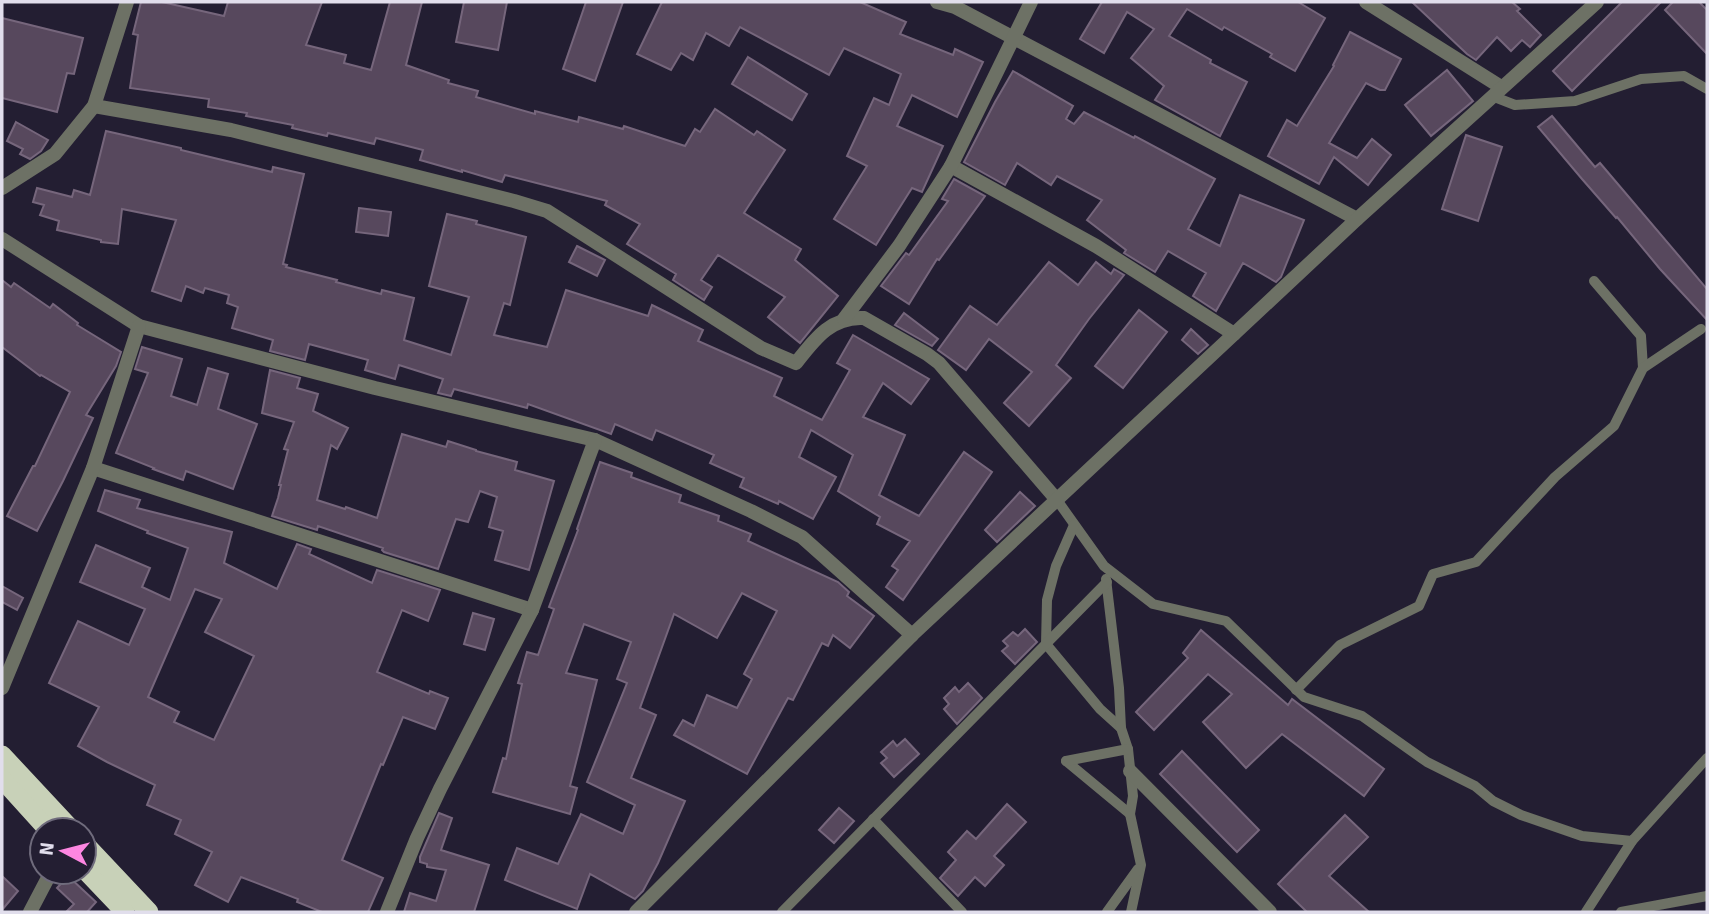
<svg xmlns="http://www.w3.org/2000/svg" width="1709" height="914" viewBox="0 0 1709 914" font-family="Signika,sans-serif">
<rect width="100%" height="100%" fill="#231e32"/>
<g fill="#57485d" stroke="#76667c" stroke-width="2" fill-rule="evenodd">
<polygon points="141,2 162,2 224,16 228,2 322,2 306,45 346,55 344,63 371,70 390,2 422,2 406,65 449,80 448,83 478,91 476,97 535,114 535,111 578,122 579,117 623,129 624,126 685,146 695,129 700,132 715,109 754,135 757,131 785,150 744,213 801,249 795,260 838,296 800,343 768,317 785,297 718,255 701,280 712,287 704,300 673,280 676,274 627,244 640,224 605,205 607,201 505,175 502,182 462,170 462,172 420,160 423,150 376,138 374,144 328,133 327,136 292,128 293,125 246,116 247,113 208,107 209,99 130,88 138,35 133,34"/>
<polygon points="464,2 507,2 498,50 456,42"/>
<polygon points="586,2 623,2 595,81 563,69"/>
<polygon points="662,2 860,2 906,22 900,34 953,55 955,49 983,62 957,117 912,95 897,126 943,146 922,192 912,188 876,245 834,219 867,166 847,156 874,98 889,105 901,74 844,48 829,75 740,27 729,46 706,33 693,60 681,53 671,70 637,54"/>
<polygon points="1102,2 1298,2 1325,18 1295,71 1270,57 1272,54 1224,27 1222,30 1187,9 1169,36 1211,60 1210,63 1247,82 1220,136 1155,100 1164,86 1131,58 1154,29 1127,12 1104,53 1080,39"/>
<polygon points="1412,2 1512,2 1520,9 1517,11 1541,35 1530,47 1522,40 1511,51 1497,37 1476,60 1467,54"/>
<polygon points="1622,2 1661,2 1572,91 1553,71"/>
<polygon points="1673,2 1699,2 1707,10 1707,54 1665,10"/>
<polygon points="2,18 83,38 74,74 67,73 57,112 2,98"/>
<polygon points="1350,32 1401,59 1385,90 1380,90 1366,83 1329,143 1357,158 1372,139 1391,155 1368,185 1334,157 1319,184 1268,156 1287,120 1297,126 1334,66 1333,65"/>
<polygon points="748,57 807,94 792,120 732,84"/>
<polygon points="1447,70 1473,101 1431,136 1405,105"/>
<polygon points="1013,71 1073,106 1066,119 1074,124 1084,112 1134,138 1135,136 1215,179 1188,229 1220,246 1240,195 1304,220 1281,277 1276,282 1243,263 1216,311 1193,296 1206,273 1168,251 1155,272 1124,253 1126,250 1087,220 1102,200 1057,176 1051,185 1017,163 1005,185 964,162 995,102"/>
<polygon points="1552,116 1595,167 1600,163 1707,289 1707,320 1660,269 1617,217 1616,218 1582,179 1538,127"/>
<polygon points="16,122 48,140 41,151 30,159 20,154 23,149 7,141"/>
<polygon points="106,131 181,148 181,150 272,172 273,167 304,174 283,264 287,265 286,267 337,280 336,282 381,294 382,290 414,298 404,340 451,355 469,297 429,286 447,214 477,221 476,224 526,237 510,305 504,303 494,335 547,347 566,290 648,316 652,305 703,330 698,341 782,378 774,396 822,420 850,370 837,363 853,335 929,379 911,404 883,383 863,417 905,435 879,495 919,516 964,452 992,472 903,600 886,587 898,570 892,566 910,541 877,524 880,517 838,491 853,455 811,430 799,457 836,477 813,519 779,501 778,504 740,487 744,478 710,463 714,455 656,430 652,440 615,424 611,434 528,404 527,408 454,389 451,396 438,393 443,379 399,365 395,379 365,370 368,360 309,344 305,360 270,351 273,340 232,328 238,307 227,303 229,295 205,288 203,293 186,286 181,301 152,291 176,220 122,209 118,244 101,242 101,240 57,230 59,221 40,215 44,205 33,202 37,188 72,197 74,190 90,195"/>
<polygon points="1466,135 1502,147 1478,221 1442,209"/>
<polygon points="954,179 985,196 939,260 937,259 909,304 881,286 906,253 909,255 948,201 942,199"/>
<polygon points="359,208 391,212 388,236 356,232"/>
<polygon points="577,246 605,260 597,276 569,262"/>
<polygon points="1049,262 1078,285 1096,262 1111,274 1114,269 1124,275 1089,319 1056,365 1071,378 1029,426 1004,403 1032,372 989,339 966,370 938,350 970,306 997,325"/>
<polygon points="2,280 11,287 14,283 50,308 53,304 78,323 77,325 121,352 116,366 86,415 93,418 63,481 37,531 7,516 33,466 35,466 70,392 41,375 40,376 2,347"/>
<polygon points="1139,310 1167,332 1123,388 1095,366"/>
<polygon points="904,313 938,339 932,346 895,325"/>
<polygon points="1191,329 1208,345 1198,354 1182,340"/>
<polygon points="142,347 182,359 171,396 197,405 208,368 228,374 218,409 257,424 233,489 186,471 183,480 153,469 154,468 116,453 148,373 135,369"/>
<polygon points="270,370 300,378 297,388 318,394 313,411 348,428 337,449 331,445 317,500 345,509 346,507 377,518 402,434 446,447 448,441 476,450 476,451 517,462 515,470 554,481 529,570 495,560 503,531 489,527 497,497 480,491 468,522 456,519 438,569 384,552 382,550 383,548 318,526 317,530 272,516 278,498 281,485 279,485 288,450 284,449 294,422 262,413"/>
<polygon points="600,462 632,473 631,477 681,495 679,502 719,516 718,521 751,534 748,541 838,582 849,592 847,596 874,616 850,648 833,635 828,646 822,643 793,700 788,698 747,774 674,735 683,720 694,726 707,695 737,708 752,679 744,674 777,611 742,593 717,638 674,614 640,708 656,715 631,778 685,801 658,863 643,891 635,899 590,874 577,909 505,880 517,848 558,864 581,814 623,834 635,805 587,782 627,683 617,679 631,642 584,624 566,673 597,680 570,786 577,788 570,814 493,792 503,758 506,759 522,684 518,683 527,652 538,655 554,609 549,607 578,530 577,529"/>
<path d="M105,490L140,500L137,508L232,532L224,563L277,589L297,544L311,549L309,554L372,583L377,570L440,590L428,621L402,610L377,672L429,694L430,691L448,698L435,729L403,717L383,765L381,764L342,860L383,878L368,912H322L297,902L298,899L241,877L228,902L195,885L212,852L175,834L181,820L147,805L155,785L107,762L78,746L99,707L49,683L78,621L129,645L145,609L80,582L96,545L150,568L142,587L170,600L188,548L147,533L148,531L98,511ZM195,589L222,599L205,632L254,656L214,740L174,722L179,712L148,697Z"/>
<polygon points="1020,492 1035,506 997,542 985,530"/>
<polygon points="2,586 23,598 17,610 2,602"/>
<polygon points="473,613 494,619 485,650 464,644"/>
<polygon points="1025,629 1037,642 1015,664 1002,651 1008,646 1003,641 1013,632 1018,636"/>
<polygon points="1201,630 1288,705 1292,699 1384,769 1364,796 1282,734 1246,768 1203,722 1232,694 1208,674 1154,730 1136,712 1188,658 1183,653"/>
<polygon points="968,683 982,698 957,724 944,709 949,704 944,698 955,687 959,692"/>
<polygon points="905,739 919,754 894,777 881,763 887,758 881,752 893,741 897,746"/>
<polygon points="1182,751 1259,830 1237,852 1160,774"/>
<polygon points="1007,804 1026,822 994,856 1004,865 985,886 975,877 958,896 940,878 956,860 948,852 967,831 976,839"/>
<polygon points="839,808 854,821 834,843 819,830"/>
<polygon points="439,813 452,818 441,850 489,865 474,912 404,912 410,893 436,901 446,870 427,867 427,864 420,862 420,857"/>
<polygon points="1345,815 1368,837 1329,876 1369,912 1307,912 1278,884"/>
<polygon points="2,876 18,891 2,910"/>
<polygon points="68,876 96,902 87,912 66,912 74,904 57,888"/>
</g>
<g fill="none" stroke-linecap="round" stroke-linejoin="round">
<g stroke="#6d7165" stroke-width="10">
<polyline points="1492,96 1515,105 1575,101 1641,79 1684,76 1707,89"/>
<polyline points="1594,281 1641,336 1643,368"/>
<polyline points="1057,500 1104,566 1153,604 1226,621 1304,697 1362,716 1427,762 1475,786 1493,801 1521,815 1582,836 1632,841 1707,758"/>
<polyline points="1074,525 1056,566 1047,600 1046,644 1100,709 1121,728"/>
<polyline points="1106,579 1119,688 1121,728 1128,749 1133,796 1130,814 1141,865 1131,912"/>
<polyline points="1296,690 1340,645 1419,606 1433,574 1476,562 1555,477 1614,426 1643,368 1701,329"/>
<polyline points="1066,761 1130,814"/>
<polyline points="1066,761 1128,749"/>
<polyline points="873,819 962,912"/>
<polyline points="782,912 1107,582"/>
<polyline points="1107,912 1138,869"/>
<polyline points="1586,912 1632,841"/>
<polyline points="1621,912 1707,896"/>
</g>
<g stroke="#6d7165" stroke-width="14">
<polyline points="937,2 955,7 1357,219"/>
<polyline points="1366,2 1501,87"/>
<path d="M94,106L231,130L514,201L547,211L761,348L796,363C814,340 831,316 864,318L927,354L939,363L1057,500"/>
<polyline points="951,166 1096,246 1234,334"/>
<polyline points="2,188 55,154 94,106 127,2"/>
<polyline points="2,239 139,326 375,388 595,440 751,511 802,537 912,635"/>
<polyline points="844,319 899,246 951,166 1031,2"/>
<polyline points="93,468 532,610"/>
<polyline points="2,688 93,468 139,326"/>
<polyline points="1130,771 1270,912"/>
<polyline points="30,912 51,872"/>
<polyline points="387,912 417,838 440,789 532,610 595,440"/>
<polyline points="636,912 912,635 1357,219 1597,2"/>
</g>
<g stroke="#c8d1b8" stroke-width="19">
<polyline points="2,755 72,830"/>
<polyline points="2,779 48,830"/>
<polyline points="84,843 149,912"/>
<polyline points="84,869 125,912"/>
</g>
</g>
<rect width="1709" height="914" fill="none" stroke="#e1deec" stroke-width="7"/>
<g transform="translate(63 851) rotate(277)"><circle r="33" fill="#231e32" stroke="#6f6b7c" stroke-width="2"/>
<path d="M0-5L12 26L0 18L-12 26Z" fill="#fd86e1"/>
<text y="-10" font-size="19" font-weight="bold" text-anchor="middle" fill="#e1deec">N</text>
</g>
</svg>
